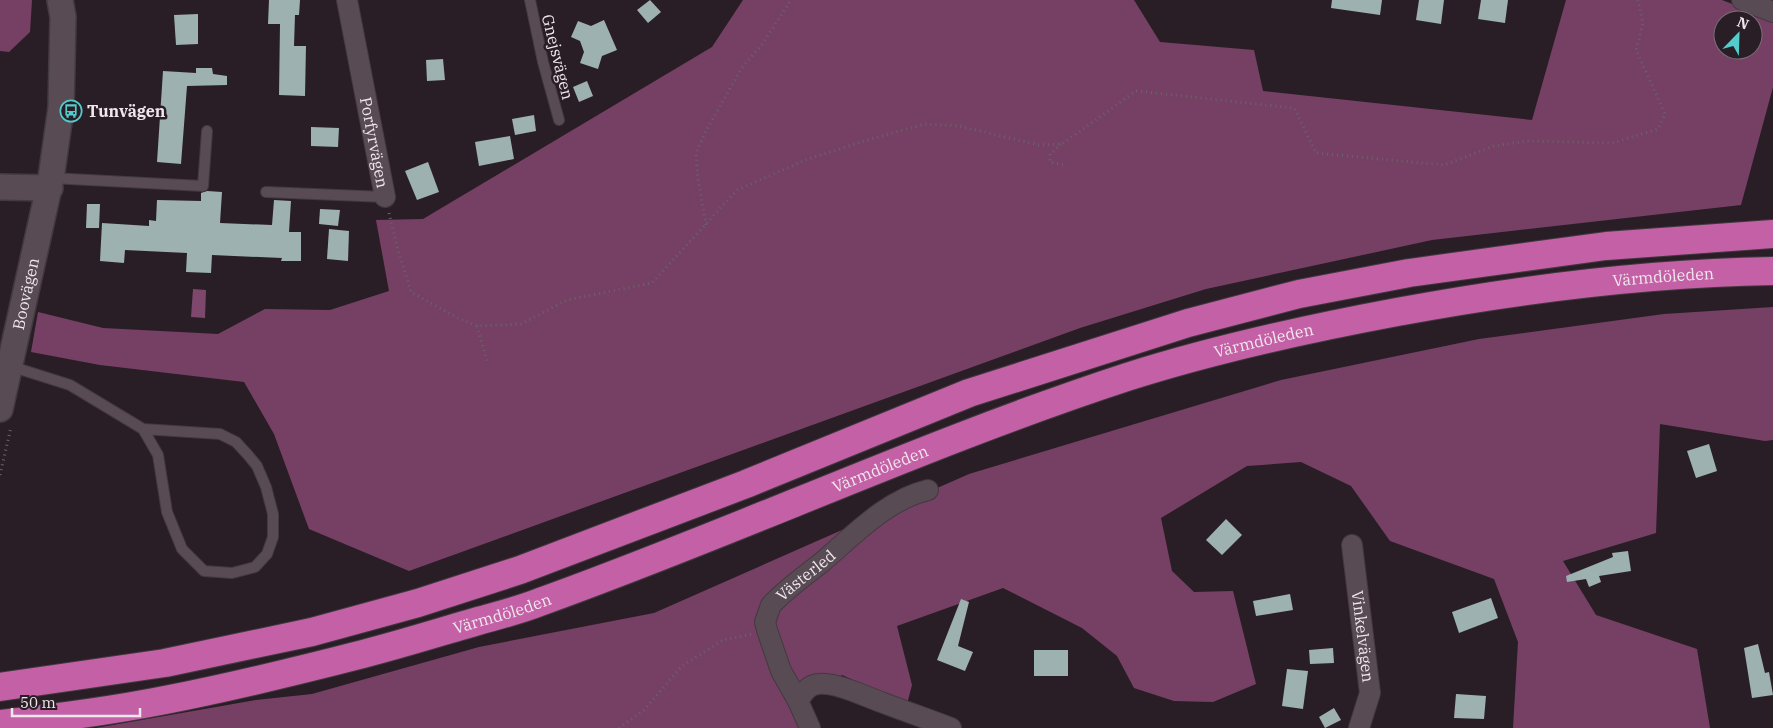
<svg xmlns="http://www.w3.org/2000/svg" width="1773" height="728" viewBox="0 0 1773 728" font-family="'IBM Plex Serif',serif">
<rect width="100%" height="100%" fill="#2a1e26"/>
<g fill="#764065" fill-rule="evenodd">
<polygon points="0,0 32,0 30,32 9,52 0,51"/>
<path d="M743,0H1134L1160,42L1254,50L1263,91L1532,120L1566,0H1722L1773,20V87L1741,205L1432,240L1206,289L1080,328L409,571L309,529L274,434L244,382L100,365L31,352L38,312L103,328L218,334L265,309L330,310L389,291L376,220L423,219L712,47ZM1723,20H1753V50H1723Z"/>
<polygon points="1773,307 1773,440 1765,441 1660,424 1656,533 1563,561 1596,615 1697,649 1710,728 1513,728 1518,642 1494,579 1390,541 1351,486 1301,462 1247,466 1161,518 1172,571 1194,592 1233,591 1256,684 1213,702 1174,701 1134,688 1117,656 1082,628 1003,588 897,626 912,685 907,704 842,675 791,712 801,728 96,728 256,700 312,694 479,647 654,613 969,474 1281,380 1479,339 1664,314"/>
</g>
<polygon fill="#7e486d" points="193,289 206,290 205,318 191,317"/>
<g fill="#9cb1b0">
<polygon points="269,0 300,0 299,15 295,15 294,46 306,46 305,96 279,95 280,24 268,24"/>
<polygon points="650,0 661,12 648,23 637,10"/>
<polygon points="1332,0 1382,0 1380,15 1331,8"/>
<polygon points="1419,0 1444,0 1441,24 1416,20"/>
<polygon points="1481,0 1508,0 1505,23 1478,19"/>
<polygon points="198,14 198,44 176,45 174,15"/>
<polygon points="604,20 617,50 602,56 598,69 580,63 584,52 580,41 571,37 578,21 591,26"/>
<polygon points="443,59 445,80 427,81 426,60"/>
<polygon points="196,68 212,68 213,74 227,76 227,85 187,86 181,164 157,162 163,71 196,73"/>
<polygon points="587,81 593,96 579,102 573,87"/>
<polygon points="534,115 536,131 515,135 512,119"/>
<polygon points="311,127 339,128 338,147 311,146"/>
<polygon points="510,136 514,159 479,166 475,142"/>
<polygon points="428,162 439,192 417,200 405,171"/>
<polygon points="207,191 222,192 220,223 272,225 274,200 291,201 289,232 301,232 301,261 281,261 282,258 212,255 211,273 186,272 187,253 125,250 124,263 100,261 102,223 149,226 149,220 156,221 157,200 201,201 201,193"/>
<polygon points="87,204 100,204 99,228 86,228"/>
<polygon points="320,209 340,210 338,226 319,224"/>
<polygon points="329,229 349,231 348,261 327,259"/>
<polygon points="1709,444 1717,471 1696,478 1687,451"/>
<polygon points="1226,519 1242,535 1222,555 1206,540"/>
<polygon points="1628,551 1631,571 1599,576 1601,582 1589,587 1586,579 1567,582 1566,576 1613,557 1612,553"/>
<polygon points="1290,594 1293,610 1256,616 1253,601"/>
<polygon points="1491,598 1498,618 1459,633 1452,612"/>
<polygon points="961,599 969,602 958,646 973,652 965,671 937,660"/>
<polygon points="1758,644 1765,673 1769,672 1773,695 1752,698 1744,648"/>
<polygon points="1333,648 1334,663 1310,664 1309,650"/>
<rect x="1034" y="650" width="34" height="26"/>
<polygon points="1287,669 1308,671 1303,709 1282,706"/>
<polygon points="1456,694 1486,696 1484,719 1454,718"/>
<polygon points="1334,708 1341,720 1325,728 1319,717"/>
</g>
<g fill="none" stroke-linecap="round" stroke-linejoin="round">
<g stroke="#433940" stroke-width="12">
<g id="service">
<polyline points="530,0 543,62 559,120"/>
<polyline points="51,178 203,186 207,131"/>
<polyline points="266,192 385,197"/>
<polyline points="10,366 70,385 143,429 158,455 167,512 182,549 204,571 232,573 255,567 267,554 273,537 273,514 266,487 257,466 248,455 236,442 220,434 143,429"/>
</g>
</g>
<g stroke="#433940" stroke-width="22">
<g id="minor">
<path id="s1" d="M347,0L385,197"/>
<polyline points="1742,0 1773,12"/>
<path id="s2" d="M1352,545L1370,693L1359,728"/>
<path id="s3" d="M798,701L781,671L767,630L765,622L771,605C786,589 804,576 821,563C853,536 886,500 928,490"/>
<path d="M810,728L798,701C803,693 808,685 818,684C836,682 864,696 881,702C904,711 928,719 951,728"/>
</g>
</g>
<g stroke="#433940" stroke-width="28">
<g id="tertiary">
<polyline points="0,187 50,188"/>
<path id="s4" d="M0,409L51,178L61,108L63,17L60,0"/>
</g>
</g>
<g stroke="#433940" stroke-width="30">
<g id="motorway">
<polyline points="0,687 165,663 312,632 418,603 520,570 746,484 969,393 1188,323 1299,294 1409,273 1606,246 1773,234"/>
<path id="s5" d="M0,724C55,718 110,711 165,700C231,687 297,671 363,654C402,644 440,632 478,621C499,615 520,610 540,602C738,531 928,442 1127,377C1215,349 1306,329 1397,312C1521,289 1646,273 1773,271"/>
</g>
</g>
<g stroke="#6b6168" stroke-width="3" stroke-dasharray="1 4" stroke-linecap="butt">
<polyline points="1061,144 1050,154 1050,162 1063,165"/>
<polyline points="389,213 396,243 411,292 458,318 477,326 521,324 567,300 652,283 737,190 808,159 874,138 925,124 959,126 1039,145 1062,144 1136,91 1294,108 1316,153 1444,165 1494,146 1527,141 1612,143 1658,129 1665,114 1636,50 1643,23 1638,0"/>
<polyline points="706,225 698,180 696,153 705,133 741,69 763,43 791,0"/>
<polyline points="477,326 487,361"/>
<polyline points="0,475 11,427"/>
<polyline points="619,728 644,710 682,666 723,640 752,634"/>
</g>
<use href="#service" stroke="#594b54" stroke-width="10"/>
<use href="#minor" stroke="#594b54" stroke-width="20"/>
<use href="#tertiary" stroke="#594b54" stroke-width="25"/>
<use href="#motorway" stroke="#c461a6" stroke-width="28"/>
</g>
<defs>
<g id="bus-ring" transform="scale(1.125)"><circle r="9.5" fill="#2a1e26" stroke="#53cdcb" stroke-width="1.5"/><path d="M-5-6H5V4H4V6H2V4H-2V6H-4V4H-5ZM-3.5-4V0h7V-4ZM-3.5 1.2v1.5H-2V1.2ZM2 1.2v1.5H3.5V1.2Z" fill="#53cdcb"/></g>
</defs>
<g fill-rule="evenodd">
<use href="#bus-ring" x="71" y="111"/>
</g>
<g text-anchor="middle" dominant-baseline="central" stroke-width="5" stroke-linejoin="round" paint-order="stroke">
<g font-size="16" fill="#efe7ec" stroke="#2a1e26">
<text transform="translate(558 57) rotate(76)">Gnejsvägen</text>
<text stroke="none"><textPath href="#s1" startOffset="145">Porfyrvägen</textPath></text>
<text stroke="none"><textPath href="#s5" startOffset="1730">Värmdöleden</textPath></text>
<text stroke="none"><textPath href="#s4" startOffset="118">Boovägen</textPath></text>
<text stroke="none"><textPath href="#s5" startOffset="1325">Värmdöleden</textPath></text>
<text stroke="none"><textPath href="#s5" startOffset="920">Värmdöleden</textPath></text>
<text stroke="none"><textPath href="#s3" startOffset="150">Västerled</textPath></text>
<text stroke="none"><textPath href="#s5" startOffset="515">Värmdöleden</textPath></text>
<text stroke="none"><textPath href="#s2" startOffset="92">Vinkelvägen</textPath></text>
</g>
<g font-size="16" font-weight="bold" fill="#efe7ec" stroke="#2a1e26" text-anchor="start">
<text x="87" y="111">Tunvägen</text>
</g>
</g>
<g transform="translate(1738 35) rotate(23)"><circle r="24" fill="#2a1e26" stroke="#796e75"/>
<path d="M0-4L9 19L0 12L-9 19Z" fill="#53cdcb"/>
<text y="-8" font-size="14" font-weight="bold" text-anchor="middle" fill="#efe7ec">N</text>
</g>
<path d="M12 708v8h128v-8" fill="none" stroke="#efe7ec" stroke-width="2.5"/>
<text x="20" y="708" font-size="15" fill="#efe7ec" stroke="#2a1e26" stroke-width="4" paint-order="stroke">50 m</text>
</svg>
